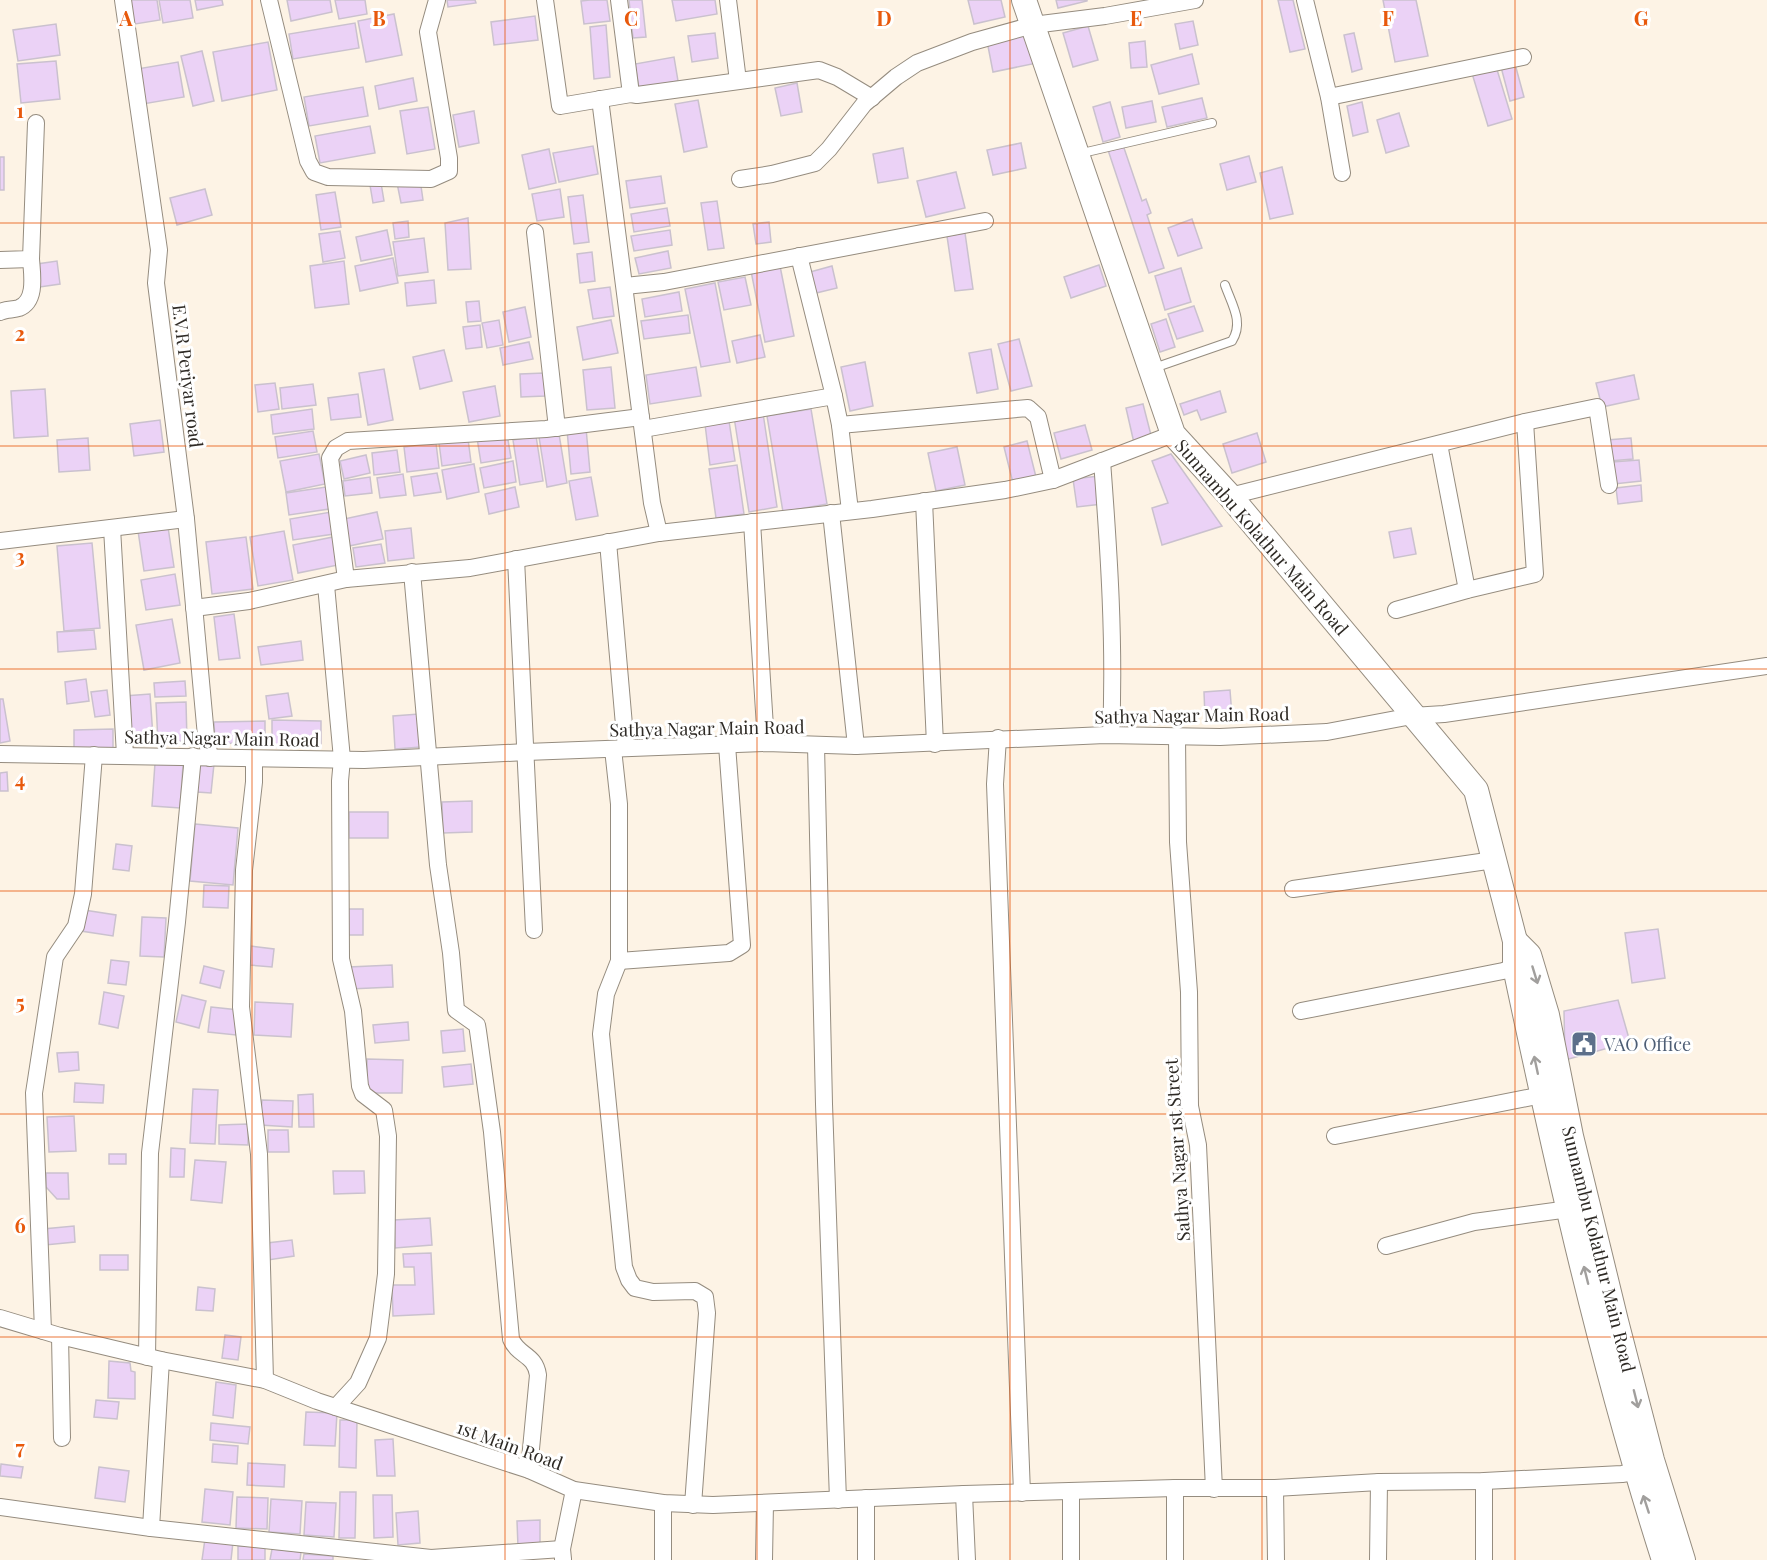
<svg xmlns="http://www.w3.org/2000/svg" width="1767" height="1560" viewBox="0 0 1767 1560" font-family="'Playfair Display',serif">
<rect width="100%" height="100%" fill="#fdf3e5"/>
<g fill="#ebd2f6" stroke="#cac1ce" stroke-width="1.5">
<polygon points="125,0 157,0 160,20 129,25"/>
<polygon points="159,0 190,0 193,18 163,23"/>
<polygon points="195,0 222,0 223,5 197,10"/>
<polygon points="287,0 330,0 332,12 291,21"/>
<polygon points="335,0 365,0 367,14 339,19"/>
<polygon points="447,0 475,0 476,3 448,7"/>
<polygon points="590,0 607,0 610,21 584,24 581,1"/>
<polygon points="629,0 642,0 646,37 633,38"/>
<polygon points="672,0 715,0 717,14 676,21"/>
<polygon points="968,0 1001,0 1005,17 974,24"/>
<polygon points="1056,0 1087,0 1087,1 1058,8"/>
<polygon points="1278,0 1293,0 1305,49 1290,52"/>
<polygon points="1383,0 1416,0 1428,56 1395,62"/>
<polygon points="394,14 402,55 366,62 358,21"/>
<polygon points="535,16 538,40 494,45 491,22"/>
<polygon points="1193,21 1198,45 1180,49 1175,24"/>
<polygon points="355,23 359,48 293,59 289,34"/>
<polygon points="56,24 60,55 18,61 13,30"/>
<polygon points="606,25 610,77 594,79 590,27"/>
<polygon points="1088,26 1098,60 1073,67 1063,33"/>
<polygon points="1031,32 1037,63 993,72 987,41"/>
<polygon points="715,33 718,58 692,62 688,36"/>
<polygon points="1354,33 1362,69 1352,72 1344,35"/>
<polygon points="1145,41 1147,67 1131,68 1129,43"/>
<polygon points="268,42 277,90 222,101 213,52"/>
<polygon points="202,51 214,101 193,106 181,56"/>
<polygon points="1192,54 1199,84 1159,94 1151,65"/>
<polygon points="674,57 678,81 639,88 635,64"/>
<polygon points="56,61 60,99 21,103 17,64"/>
<polygon points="178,62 184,97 143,104 137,69"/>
<polygon points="1495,63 1512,119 1488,126 1471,70"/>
<polygon points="1515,64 1524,97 1510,101 1501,67"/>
<polygon points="413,78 417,101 379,109 375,86"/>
<polygon points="797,83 802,112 781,116 775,88"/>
<polygon points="363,87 368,116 309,126 304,97"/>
<polygon points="1202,98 1207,118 1167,127 1162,107"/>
<polygon points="698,100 707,147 684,152 675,104"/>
<polygon points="1152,101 1156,122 1126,128 1122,107"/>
<polygon points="1110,102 1120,137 1103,142 1093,107"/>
<polygon points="1362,102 1368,132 1353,136 1347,106"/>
<polygon points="428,107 435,149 407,154 400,111"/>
<polygon points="474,111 479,143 459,147 453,115"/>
<polygon points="1399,113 1409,146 1386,153 1377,120"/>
<polygon points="370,126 375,153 320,163 315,136"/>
<polygon points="1021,143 1026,168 993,175 987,150"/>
<polygon points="1123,145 1142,201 1146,199 1151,213 1147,215 1164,268 1149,273 1108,150"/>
<polygon points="593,146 598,174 559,182 553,153"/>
<polygon points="903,148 908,178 878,183 873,154"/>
<polygon points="549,149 556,183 529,189 522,155"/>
<polygon points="1249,156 1256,182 1227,190 1220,164"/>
<rect x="0" y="157" width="4" height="33"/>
<polygon points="1282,167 1293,214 1270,219 1260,173"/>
<polygon points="956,172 965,208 926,217 917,181"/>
<polygon points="661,176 665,203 630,208 626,181"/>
<polygon points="420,179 423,200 401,203 397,183"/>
<polygon points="381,183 384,201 373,203 370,185"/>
<polygon points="205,189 212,215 177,225 170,198"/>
<polygon points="560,189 564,217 537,221 532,194"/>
<polygon points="335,192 341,227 321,230 316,195"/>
<polygon points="583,195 589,242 574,244 568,197"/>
<polygon points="717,201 724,248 708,250 701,203"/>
<polygon points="667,208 670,226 634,232 631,214"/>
<polygon points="468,218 471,269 448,270 445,223"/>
<polygon points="1192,219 1202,248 1178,256 1168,228"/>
<polygon points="408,221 409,237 395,239 393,223"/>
<polygon points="769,222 771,242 756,244 753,224"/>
<polygon points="387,230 392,255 361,261 356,237"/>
<polygon points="670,230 672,245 634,251 631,236"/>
<polygon points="340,231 345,258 323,262 319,234"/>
<polygon points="965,233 973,289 955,291 947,236"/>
<polygon points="424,238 428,272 398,276 393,242"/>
<polygon points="668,251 671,268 639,274 635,258"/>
<polygon points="592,252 595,281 580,283 577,254"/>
<polygon points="393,258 398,283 360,291 355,266"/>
<polygon points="57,261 60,284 40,287 37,264"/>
<polygon points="344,261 349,304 315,308 310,266"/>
<polygon points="1099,265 1106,286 1071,298 1064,277"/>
<polygon points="780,266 794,336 765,342 751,271"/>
<polygon points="832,266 837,288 816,293 810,272"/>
<polygon points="1181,268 1191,302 1165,310 1155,276"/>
<polygon points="745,277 751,305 724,310 718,282"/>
<polygon points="434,280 436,303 407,306 405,283"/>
<polygon points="715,283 730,362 701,367 685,289"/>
<polygon points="610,287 614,316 593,319 588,290"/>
<polygon points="679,292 682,311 645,317 642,299"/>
<polygon points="479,301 481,321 468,322 466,302"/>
<polygon points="1194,306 1203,331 1177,339 1168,314"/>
<polygon points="525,307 531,337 509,342 503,312"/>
<polygon points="688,315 690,333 644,339 641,321"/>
<polygon points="1166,319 1175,347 1160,352 1151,324"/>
<polygon points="499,320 503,345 487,348 482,323"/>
<polygon points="611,320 618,353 583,360 577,327"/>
<polygon points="480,325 482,347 466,349 463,327"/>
<polygon points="760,335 765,357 737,363 732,341"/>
<polygon points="1019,339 1032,386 1011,391 998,344"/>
<polygon points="529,342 533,359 503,365 500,348"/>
<polygon points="991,349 998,389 977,393 969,353"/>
<polygon points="444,350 452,381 420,389 413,357"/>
<polygon points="865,362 873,406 850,411 841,367"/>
<polygon points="611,367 615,408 587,410 583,370"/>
<polygon points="696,367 701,396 650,404 646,375"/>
<polygon points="384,369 393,420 368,425 359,373"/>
<polygon points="544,373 545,396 521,397 520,374"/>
<polygon points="1634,375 1639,399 1602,407 1596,383"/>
<polygon points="275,383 279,409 258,412 255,385"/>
<polygon points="313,384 316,405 282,409 280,388"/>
<polygon points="495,386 500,416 469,422 463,392"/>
<polygon points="45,389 48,436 14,438 11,391"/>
<polygon points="1220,391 1226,412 1201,420 1197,410 1184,415 1180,404"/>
<polygon points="358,394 361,417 331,420 328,398"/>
<polygon points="1143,404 1152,439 1134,443 1126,408"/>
<polygon points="312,409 314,429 273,434 271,415"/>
<polygon points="811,409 827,504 783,512 767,416"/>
<polygon points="763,413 777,507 749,512 734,417"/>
<polygon points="160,420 164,452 134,456 130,424"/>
<polygon points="729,421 735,461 710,465 705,424"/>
<polygon points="1085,425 1092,450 1061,459 1054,433"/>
<polygon points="586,428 590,472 571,474 567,430"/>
<polygon points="313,431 317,452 278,458 275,437"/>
<polygon points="1257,433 1266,462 1232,473 1223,444"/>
<polygon points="507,434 511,458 481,463 477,438"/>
<polygon points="559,434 567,483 547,487 539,437"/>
<polygon points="536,436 543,481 520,485 513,440"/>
<polygon points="88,438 90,470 59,472 57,440"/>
<polygon points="1631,438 1633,459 1609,461 1607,440"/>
<polygon points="468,439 471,462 442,466 439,443"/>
<polygon points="1027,441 1036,477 1013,483 1004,447"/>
<polygon points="436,443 439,468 407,472 404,447"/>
<polygon points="957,447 965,485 936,491 928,453"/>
<polygon points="397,450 400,472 374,475 372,453"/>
<polygon points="319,454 325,484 286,492 280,461"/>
<polygon points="1171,454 1222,526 1162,545 1152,508 1168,503 1152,461"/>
<polygon points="366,455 370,473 344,479 340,461"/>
<polygon points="1639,460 1641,481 1614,484 1612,462"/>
<polygon points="513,461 516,482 484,488 480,468"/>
<polygon points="474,464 479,492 447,499 442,470"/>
<polygon points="737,465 744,514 716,518 709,469"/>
<polygon points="437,473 441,492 414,496 411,477"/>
<polygon points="403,474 406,495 380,498 377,478"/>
<polygon points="1099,476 1102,504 1077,507 1073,479"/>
<polygon points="370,477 372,493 345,496 343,481"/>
<polygon points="591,477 598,516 576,520 569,481"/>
<polygon points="1641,485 1642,501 1618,504 1616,488"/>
<polygon points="326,487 329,509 289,515 286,493"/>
<polygon points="515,487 519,507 489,514 485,494"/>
<polygon points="331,512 334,534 293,540 290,519"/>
<polygon points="377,512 383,539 349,546 344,519"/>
<polygon points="168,527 174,567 144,571 138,531"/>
<polygon points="411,528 414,558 388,561 385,531"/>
<polygon points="1411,528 1416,554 1394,558 1389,532"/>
<polygon points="284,531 293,580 258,586 250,537"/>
<polygon points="246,537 253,589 212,594 206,542"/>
<polygon points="333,537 338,565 298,573 293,545"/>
<polygon points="92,543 100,628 64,631 57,546"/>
<polygon points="381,544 385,563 356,567 353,548"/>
<polygon points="175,574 180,605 146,610 141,580"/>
<polygon points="234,614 240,658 219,660 214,617"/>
<polygon points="172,619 180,663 144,670 136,625"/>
<polygon points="94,630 96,649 58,652 57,632"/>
<polygon points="301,641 303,660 261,665 258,647"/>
<polygon points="86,679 89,701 67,704 65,682"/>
<polygon points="185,681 186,696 155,697 154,683"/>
<polygon points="107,690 110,715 95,717 91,692"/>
<polygon points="1230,690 1232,716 1205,717 1204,692"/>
<polygon points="288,693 292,716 269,719 266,696"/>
<polygon points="150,694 153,737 127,739 124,696"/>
<polygon points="0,699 3,699 10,741 0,743"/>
<polygon points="186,702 187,741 158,742 156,703"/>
<polygon points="419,714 421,747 395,749 393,716"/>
<polygon points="272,720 321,721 321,747 272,747"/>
<polygon points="265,721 265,742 215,744 214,722"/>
<polygon points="113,729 113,748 74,749 74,730"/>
<polygon points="155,763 183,765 180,808 152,806"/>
<polygon points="200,763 214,764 211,793 197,792"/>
<polygon points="7,772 8,791 0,791 0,773"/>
<polygon points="472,801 472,832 443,833 442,802"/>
<rect x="349" y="812" width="39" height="26"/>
<polygon points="195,824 238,828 233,885 190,881"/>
<polygon points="116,844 132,846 129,871 113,869"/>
<polygon points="204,885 229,886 228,908 203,907"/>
<rect x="345" y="909" width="18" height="26"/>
<polygon points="84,910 116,915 113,936 81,931"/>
<polygon points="142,917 166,918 164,957 140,956"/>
<polygon points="1658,929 1665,978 1632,983 1625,933"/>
<polygon points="251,946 274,949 272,967 249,965"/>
<polygon points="111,960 129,962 126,985 108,983"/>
<polygon points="392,965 393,987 350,989 349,967"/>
<polygon points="204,966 224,971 220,988 200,983"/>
<polygon points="104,992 124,996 118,1028 99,1024"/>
<polygon points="182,995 206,1001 199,1028 176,1022"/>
<polygon points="1618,1000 1630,1042 1565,1060 1564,1011"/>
<polygon points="255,1002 293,1004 291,1037 254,1035"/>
<polygon points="211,1007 239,1010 236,1035 208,1032"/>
<polygon points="408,1022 409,1040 375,1043 373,1025"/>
<polygon points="463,1029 465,1051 443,1053 441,1031"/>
<polygon points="78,1052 79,1070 59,1072 57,1053"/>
<polygon points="367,1059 403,1060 402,1093 367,1093"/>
<polygon points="471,1064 473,1084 444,1087 442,1067"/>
<polygon points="75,1083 104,1085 103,1103 74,1102"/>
<polygon points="193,1089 218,1090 215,1144 190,1143"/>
<polygon points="313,1094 314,1127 299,1127 298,1095"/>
<polygon points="262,1100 293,1101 292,1127 260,1125"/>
<polygon points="74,1116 76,1151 49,1152 47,1117"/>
<polygon points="248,1124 248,1145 219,1144 219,1125"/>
<polygon points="268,1130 288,1130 289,1152 268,1152"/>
<polygon points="171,1148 185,1149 184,1177 170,1177"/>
<rect x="109" y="1154" width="17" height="10"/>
<polygon points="195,1160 226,1162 222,1203 191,1200"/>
<polygon points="333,1171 364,1171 365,1193 334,1194"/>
<polygon points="46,1173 68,1173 69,1199 57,1199 46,1187"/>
<polygon points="430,1218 432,1245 395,1248 394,1220"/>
<polygon points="74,1226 75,1242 45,1245 43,1229"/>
<polygon points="292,1240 294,1256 268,1260 267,1243"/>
<polygon points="431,1253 434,1314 393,1316 392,1285 415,1285 414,1267 404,1267 403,1254"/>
<rect x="100" y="1255" width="28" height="15"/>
<polygon points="198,1287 215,1289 213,1311 196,1310"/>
<polygon points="225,1335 241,1337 238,1360 222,1358"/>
<polygon points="109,1361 130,1363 131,1371 135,1372 135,1399 108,1398"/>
<polygon points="216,1382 236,1385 233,1418 213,1415"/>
<polygon points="96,1400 119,1402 117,1419 94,1417"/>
<polygon points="306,1412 337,1413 335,1446 304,1445"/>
<polygon points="340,1420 357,1420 356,1468 339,1467"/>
<polygon points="211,1423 250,1427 248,1444 210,1440"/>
<polygon points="393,1439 395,1476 377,1476 375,1440"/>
<polygon points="213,1444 238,1446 237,1464 212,1462"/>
<polygon points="248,1463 285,1465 284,1487 247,1485"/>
<polygon points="1,1464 23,1467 21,1478 0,1476"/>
<polygon points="99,1467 129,1471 125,1502 95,1498"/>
<polygon points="205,1489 233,1492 230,1525 202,1522"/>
<polygon points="340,1492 356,1492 355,1538 339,1538"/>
<polygon points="373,1495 392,1495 393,1537 374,1538"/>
<polygon points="237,1497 268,1498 267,1529 236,1528"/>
<polygon points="271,1499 302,1501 300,1534 269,1532"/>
<polygon points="306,1502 336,1503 334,1537 304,1535"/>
<polygon points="418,1511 420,1543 398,1545 396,1513"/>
<polygon points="540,1520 540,1547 518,1547 517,1521"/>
<polygon points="205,1539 233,1542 231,1560 202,1560"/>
<rect x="238" y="1546" width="27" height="14"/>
<polygon points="272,1549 301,1552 300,1560 270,1560"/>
<polygon points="304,1554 333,1556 333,1560 303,1560"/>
</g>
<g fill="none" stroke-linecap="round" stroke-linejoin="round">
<g stroke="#958c7f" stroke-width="10">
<g id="lane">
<polyline points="1078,154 1212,123"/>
<path d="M1154,368L1232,341C1244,322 1232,305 1225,285"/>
</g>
</g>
<g stroke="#958c7f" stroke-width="18">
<g id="street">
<polyline points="123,0 159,250 156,283 186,519 206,736 210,758"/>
<polyline points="269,0 308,161 314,172 328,177 431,179 449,171 449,158 428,32 437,0"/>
<polyline points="545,0 560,106 631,94 619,0"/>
<polyline points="728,0 738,81"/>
<polyline points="1305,0 1329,97 1342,173"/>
<polyline points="631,94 637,95 819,70 837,77 872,98"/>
<polyline points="1329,97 1523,57"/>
<polyline points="600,99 652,503 659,533"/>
<polyline points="740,179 772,174 815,163 829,149 864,104 896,77 917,63 972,42 1033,25 1105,16 1195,0"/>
<polyline points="535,232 557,428"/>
<polyline points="799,256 834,396"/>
<polyline points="0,260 31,259 36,123"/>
<polyline points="625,286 664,282 985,221"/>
<path d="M0,312C6,309 13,310 19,308C37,301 32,274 31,259"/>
<polyline points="840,425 1028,408 1038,417 1053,480"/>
<polyline points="643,429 834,396 840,425 850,511"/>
<polyline points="1439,444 1467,590"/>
<path d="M1102,461C1109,553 1115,644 1111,735"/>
<polyline points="1230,496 1525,422 1597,407 1609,485"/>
<polyline points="924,501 935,744"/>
<polyline points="831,513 856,746"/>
<polyline points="752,522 766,743"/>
<polyline points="112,528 125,755"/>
<polyline points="0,541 186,519"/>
<polyline points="608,542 626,748"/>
<polyline points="516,559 534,930"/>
<path d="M412,572L438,865L451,953L456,1010L477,1025L478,1031L492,1132L511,1339C518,1356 535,1354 538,1375L529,1470"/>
<polyline points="346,579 470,568 659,533 872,509 1005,490 1053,480 1173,434"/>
<polyline points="326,585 342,759 340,781 341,959 353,1011 360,1086 363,1094 384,1110 388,1136 386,1274 378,1338 358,1383 336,1407"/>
<polyline points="194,608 249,601 346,579 330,458 336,448 348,441 546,429 641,417"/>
<polyline points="1396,610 1467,590 1535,574 1525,422"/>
<polyline points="1177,736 1178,842 1189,992 1190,1106 1198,1145 1214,1489"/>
<polyline points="998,738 995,784 1022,1493"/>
<polyline points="816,745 824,1104 838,1500"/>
<polyline points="613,749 619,804 619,961 606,994 601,1034 624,1267 629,1280 635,1288 653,1292 695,1291 705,1297 707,1313 693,1505"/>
<polyline points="0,754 364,760 526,752 766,743 856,746 1105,735 1220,737 1327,732 1412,716 1444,714 1767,666"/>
<polyline points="254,759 254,782 244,870 241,1007 259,1154 265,1380"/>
<polyline points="1293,889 1494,860"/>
<polyline points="619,961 729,953 742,945 727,745"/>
<polyline points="1301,1011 1503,971 1515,967"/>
<polyline points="1335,1136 1542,1095"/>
<polyline points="1386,1246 1474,1222 1569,1209"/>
<polyline points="0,1318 60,1336 161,1360 265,1380 317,1401 529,1470 574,1490 663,1503 713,1505 964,1494 1175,1488 1275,1488 1379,1482 1484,1481 1622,1474 1647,1470"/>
<polyline points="43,1331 34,1093 55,957 76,926 83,894 94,755"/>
<polyline points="60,1336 62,1438"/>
<polyline points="147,1357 150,1153 177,922 193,756"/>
<polyline points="161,1360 151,1528 431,1558 562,1549"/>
<polyline points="1275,1488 1276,1560"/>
<polyline points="964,1494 967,1560"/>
<polyline points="866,1498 866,1560"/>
<polyline points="0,1507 151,1528"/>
<polyline points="563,1559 562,1549 574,1490"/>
<polyline points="663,1560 663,1503"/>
<polyline points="764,1560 765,1503"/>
<polyline points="1071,1560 1071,1491"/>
<polyline points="1175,1560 1175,1488"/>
<polyline points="1378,1560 1379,1482"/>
<polyline points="1484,1560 1484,1481"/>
</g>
</g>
<g stroke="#958c7f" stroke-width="26">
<g id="secondary">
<path d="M1024,0L1173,434L1230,496L1476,790L1515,941V967C1557,1166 1602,1366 1664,1560"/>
<polyline points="1515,941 1529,955 1547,1015 1571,1136 1616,1321 1652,1460 1683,1560"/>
</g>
</g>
<use href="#lane" stroke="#fff" stroke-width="8"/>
<use href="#street" stroke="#fff" stroke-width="16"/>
<use href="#secondary" stroke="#fff" stroke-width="24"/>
</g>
<defs><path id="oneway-shaft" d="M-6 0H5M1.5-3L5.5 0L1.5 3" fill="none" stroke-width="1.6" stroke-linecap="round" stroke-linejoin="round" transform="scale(1.5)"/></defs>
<g stroke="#a19f9d">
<use href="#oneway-shaft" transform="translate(1535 975) rotate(73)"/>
<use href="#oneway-shaft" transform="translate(1536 1065) rotate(-102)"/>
<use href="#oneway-shaft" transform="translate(1586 1275) rotate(-104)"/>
<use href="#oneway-shaft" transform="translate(1636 1399) rotate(76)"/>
<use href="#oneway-shaft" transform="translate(1646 1504) rotate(-108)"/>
</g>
<path fill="none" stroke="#e8590c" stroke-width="1.5" stroke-opacity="0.55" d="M252,0V1560M505,0V1560M757,0V1560M1010,0V1560M1262,0V1560M1515,0V1560M0,223H1767M0,446H1767M0,669H1767M0,891H1767M0,1114H1767M0,1337H1767"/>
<defs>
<g id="civic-square" transform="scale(1.35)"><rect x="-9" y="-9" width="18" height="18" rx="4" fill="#5c6f8a" stroke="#fff"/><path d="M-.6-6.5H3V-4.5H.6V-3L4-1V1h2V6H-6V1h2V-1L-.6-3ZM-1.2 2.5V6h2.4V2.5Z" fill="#fff"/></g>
</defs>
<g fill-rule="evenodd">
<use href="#civic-square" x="1584" y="1044"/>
</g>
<g text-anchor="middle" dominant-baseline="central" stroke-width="6" stroke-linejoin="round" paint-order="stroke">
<g font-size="18" fill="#2e2a25" stroke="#fff">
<text transform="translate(188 376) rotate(83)">E.V.R Periyar road</text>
<text transform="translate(1262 537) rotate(49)">Sunnambu Kolathur Main Road</text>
<text transform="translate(1192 715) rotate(-1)">Sathya Nagar Main Road</text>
<text transform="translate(707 728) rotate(-1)">Sathya Nagar Main Road</text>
<text transform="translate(222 738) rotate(1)">Sathya Nagar Main Road</text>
<text transform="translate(1177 1150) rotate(-94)">Sathya Nagar 1st Street</text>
<text transform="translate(1599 1249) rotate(76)">Sunnambu Kolathur Main Road</text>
<text transform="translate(510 1445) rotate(20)">1st Main Road</text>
</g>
<g font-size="18" fill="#4e5e75" stroke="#fff" text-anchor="start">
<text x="1604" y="1044">VAO Office</text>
</g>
</g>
<g font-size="20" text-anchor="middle" font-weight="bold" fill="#e8590c" stroke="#fff" stroke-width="6" stroke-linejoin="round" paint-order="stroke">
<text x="126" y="26">A</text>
<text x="379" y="26">B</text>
<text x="631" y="26">C</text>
<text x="884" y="26">D</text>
<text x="1136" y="26">E</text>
<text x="1388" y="26">F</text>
<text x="1641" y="26">G</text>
<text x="20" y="118">1</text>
<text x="20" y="341">2</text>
<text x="20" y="564">3</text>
<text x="20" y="787">4</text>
<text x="20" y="1010">5</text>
<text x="20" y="1233">6</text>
<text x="20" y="1455">7</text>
</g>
</svg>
